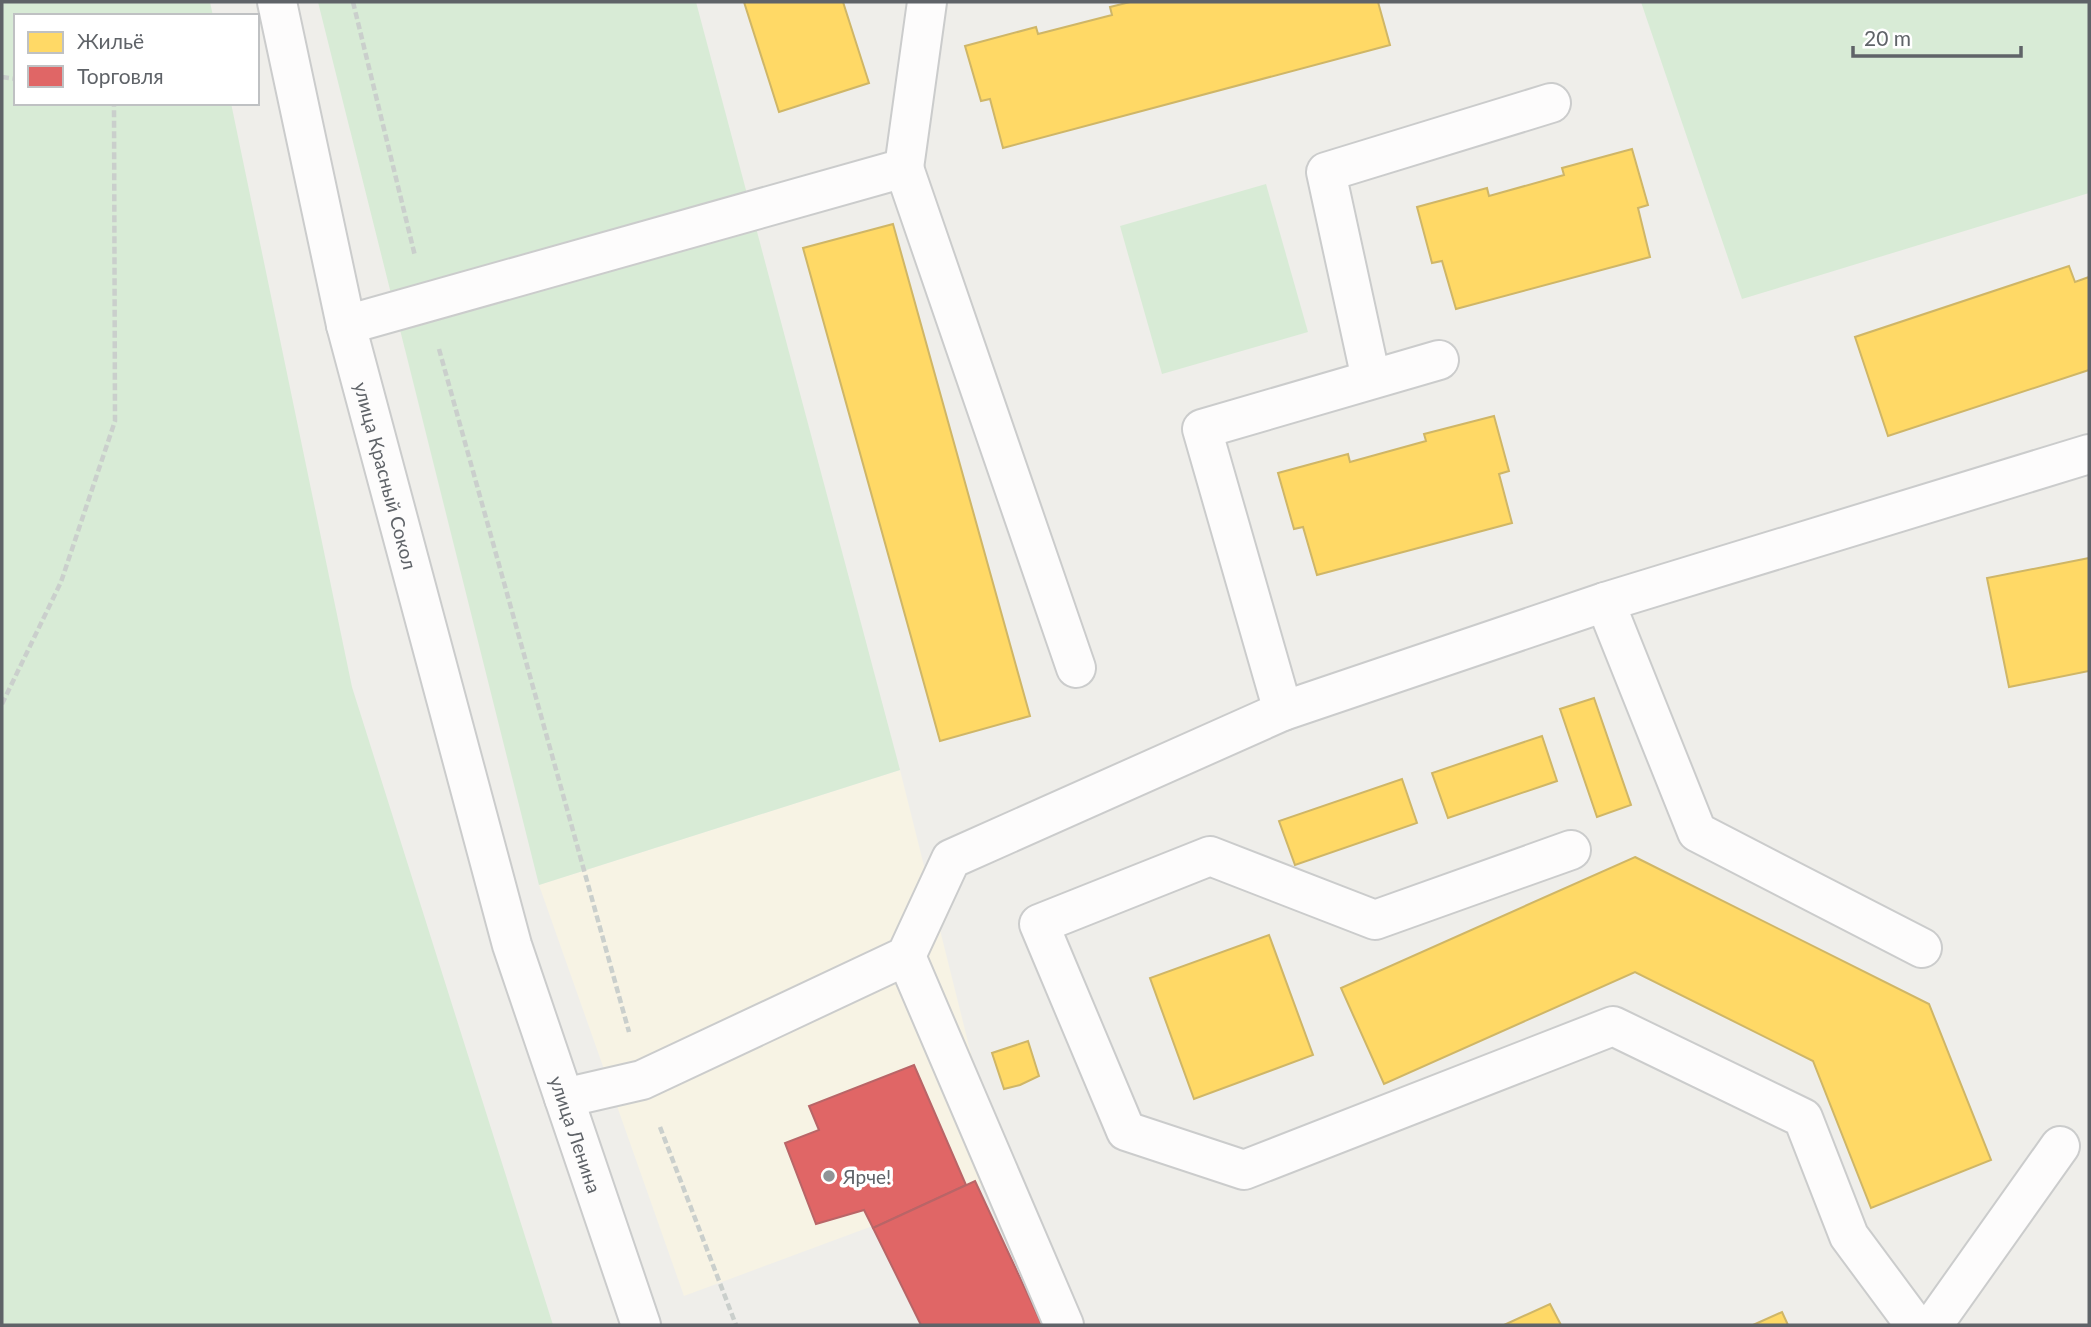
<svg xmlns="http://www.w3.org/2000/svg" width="2091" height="1327" viewBox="0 0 2091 1327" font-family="Lato,sans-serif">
<rect width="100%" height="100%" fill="#efeeea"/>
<polygon fill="#f7f3e4" points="900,770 1002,1178 684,1296 539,885"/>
<g fill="#d8ebd6">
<polygon points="2,2 210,2 213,16 16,16 16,103 231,103 352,687 553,1325 2,1325"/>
<polygon points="318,2 696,2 900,770 539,885"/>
<polygon points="1641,2 2089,2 2089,193 1742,299"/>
<polygon points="1266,184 1308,332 1162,374 1120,226"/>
</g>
<g fill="#ffd966" stroke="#cfb667" stroke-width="2">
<polygon points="744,2 843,2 869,83 779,112"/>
<polygon points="1130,2 1378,2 1390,45 1003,148 990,99 981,101 965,46 1036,27 1038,34 1112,15 1110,7"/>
<polygon points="1632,149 1648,205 1638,208 1650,257 1456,309 1442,261 1432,263 1417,207 1487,188 1489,196 1564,175 1562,168"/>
<polygon points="893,224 1030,716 940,741 803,248"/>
<polygon points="2069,266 2075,282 2089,277 2089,370 1888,436 1855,337"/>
<polygon points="1494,416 1509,471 1499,474 1512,523 1317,575 1303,527 1294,529 1278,473 1348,454 1350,462 1426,441 1424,434"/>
<polygon points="2089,558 2089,671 2009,687 1987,578"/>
<polygon points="1594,698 1631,805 1597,817 1560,709"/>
<polygon points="1542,736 1557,781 1448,818 1432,773"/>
<polygon points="1402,779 1417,823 1295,865 1279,821"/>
<polygon points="1635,857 1929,1004 1991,1160 1871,1208 1813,1061 1635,972 1384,1084 1341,988"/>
<polygon points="1269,935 1313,1055 1194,1099 1150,978"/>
<polygon points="1028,1041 1039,1076 1020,1085 1004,1089 992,1053"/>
<polygon points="1550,1304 1561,1325 1504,1325"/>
<polygon points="1782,1312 1788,1325 1753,1325"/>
</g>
<g fill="#e06666" stroke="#b96567" stroke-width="2">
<polygon points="914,1065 966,1185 873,1228 864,1210 816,1224 785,1143 819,1130 809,1106"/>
<polygon points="975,1181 1042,1325 921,1325 873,1228"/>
</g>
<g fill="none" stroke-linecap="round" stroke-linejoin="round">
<g stroke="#cbcccc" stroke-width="42">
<g id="minor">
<path id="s1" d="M277,2L346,325L512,945L641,1325"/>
<polyline points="904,168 1076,668"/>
<polyline points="346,325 904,168 927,2"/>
<polyline points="1371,379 1326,172 1551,103"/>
<polyline points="1605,602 1697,832 1922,948"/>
<polyline points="1283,711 1202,429 1439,360"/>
<polyline points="1571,850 1375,920 1210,856 1039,924 1126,1131 1244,1170 1613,1026 1803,1118 1849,1236 1915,1325"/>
<polyline points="906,956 1064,1325"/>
<polyline points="564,1098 642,1080 906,956 951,859 1283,711 1605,602 2089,454"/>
<polyline points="1933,1325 2060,1146"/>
</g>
</g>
<g stroke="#cacfcc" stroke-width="4.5" stroke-dasharray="7 3.5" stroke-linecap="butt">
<polyline points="353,2 415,256"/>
<polyline points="2,77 16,79"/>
<polyline points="439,349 629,1032"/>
<polyline points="2,704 61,582 115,421 114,103"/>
<polyline points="660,1127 736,1325"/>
</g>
<use href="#minor" stroke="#fdfcfc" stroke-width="38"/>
</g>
<circle fill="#919496" stroke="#fff" stroke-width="2.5" cx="829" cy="1176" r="7"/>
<g text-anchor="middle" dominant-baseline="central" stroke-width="7" stroke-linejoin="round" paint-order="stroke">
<g font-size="19" fill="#5f6368" stroke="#fff">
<text stroke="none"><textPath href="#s1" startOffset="486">улица Красный Сокол</textPath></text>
<text stroke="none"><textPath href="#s1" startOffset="1172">улица Ленина</textPath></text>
</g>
<g font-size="19" fill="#5f6368" stroke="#fff" text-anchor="start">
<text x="843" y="1176">Ярче!</text>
</g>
</g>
<rect width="2091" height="1327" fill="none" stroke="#5f6368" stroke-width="7"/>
<rect x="14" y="14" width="245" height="91" fill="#ffffff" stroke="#bfc1c3" stroke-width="2"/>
<rect x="28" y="32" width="35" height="21" fill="#ffd966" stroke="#bfc1c3" stroke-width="2"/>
<text x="77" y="49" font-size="21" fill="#5f6368">Жильё</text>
<rect x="28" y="66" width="35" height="21" fill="#e06666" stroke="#bfc1c3" stroke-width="2"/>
<text x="77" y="84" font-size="21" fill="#5f6368">Торговля</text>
<path d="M1853 46v10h168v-10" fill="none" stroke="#5f6368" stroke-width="3.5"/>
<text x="1864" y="46" font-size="21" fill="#5f6368" stroke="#ffffff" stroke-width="5" paint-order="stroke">20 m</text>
</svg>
